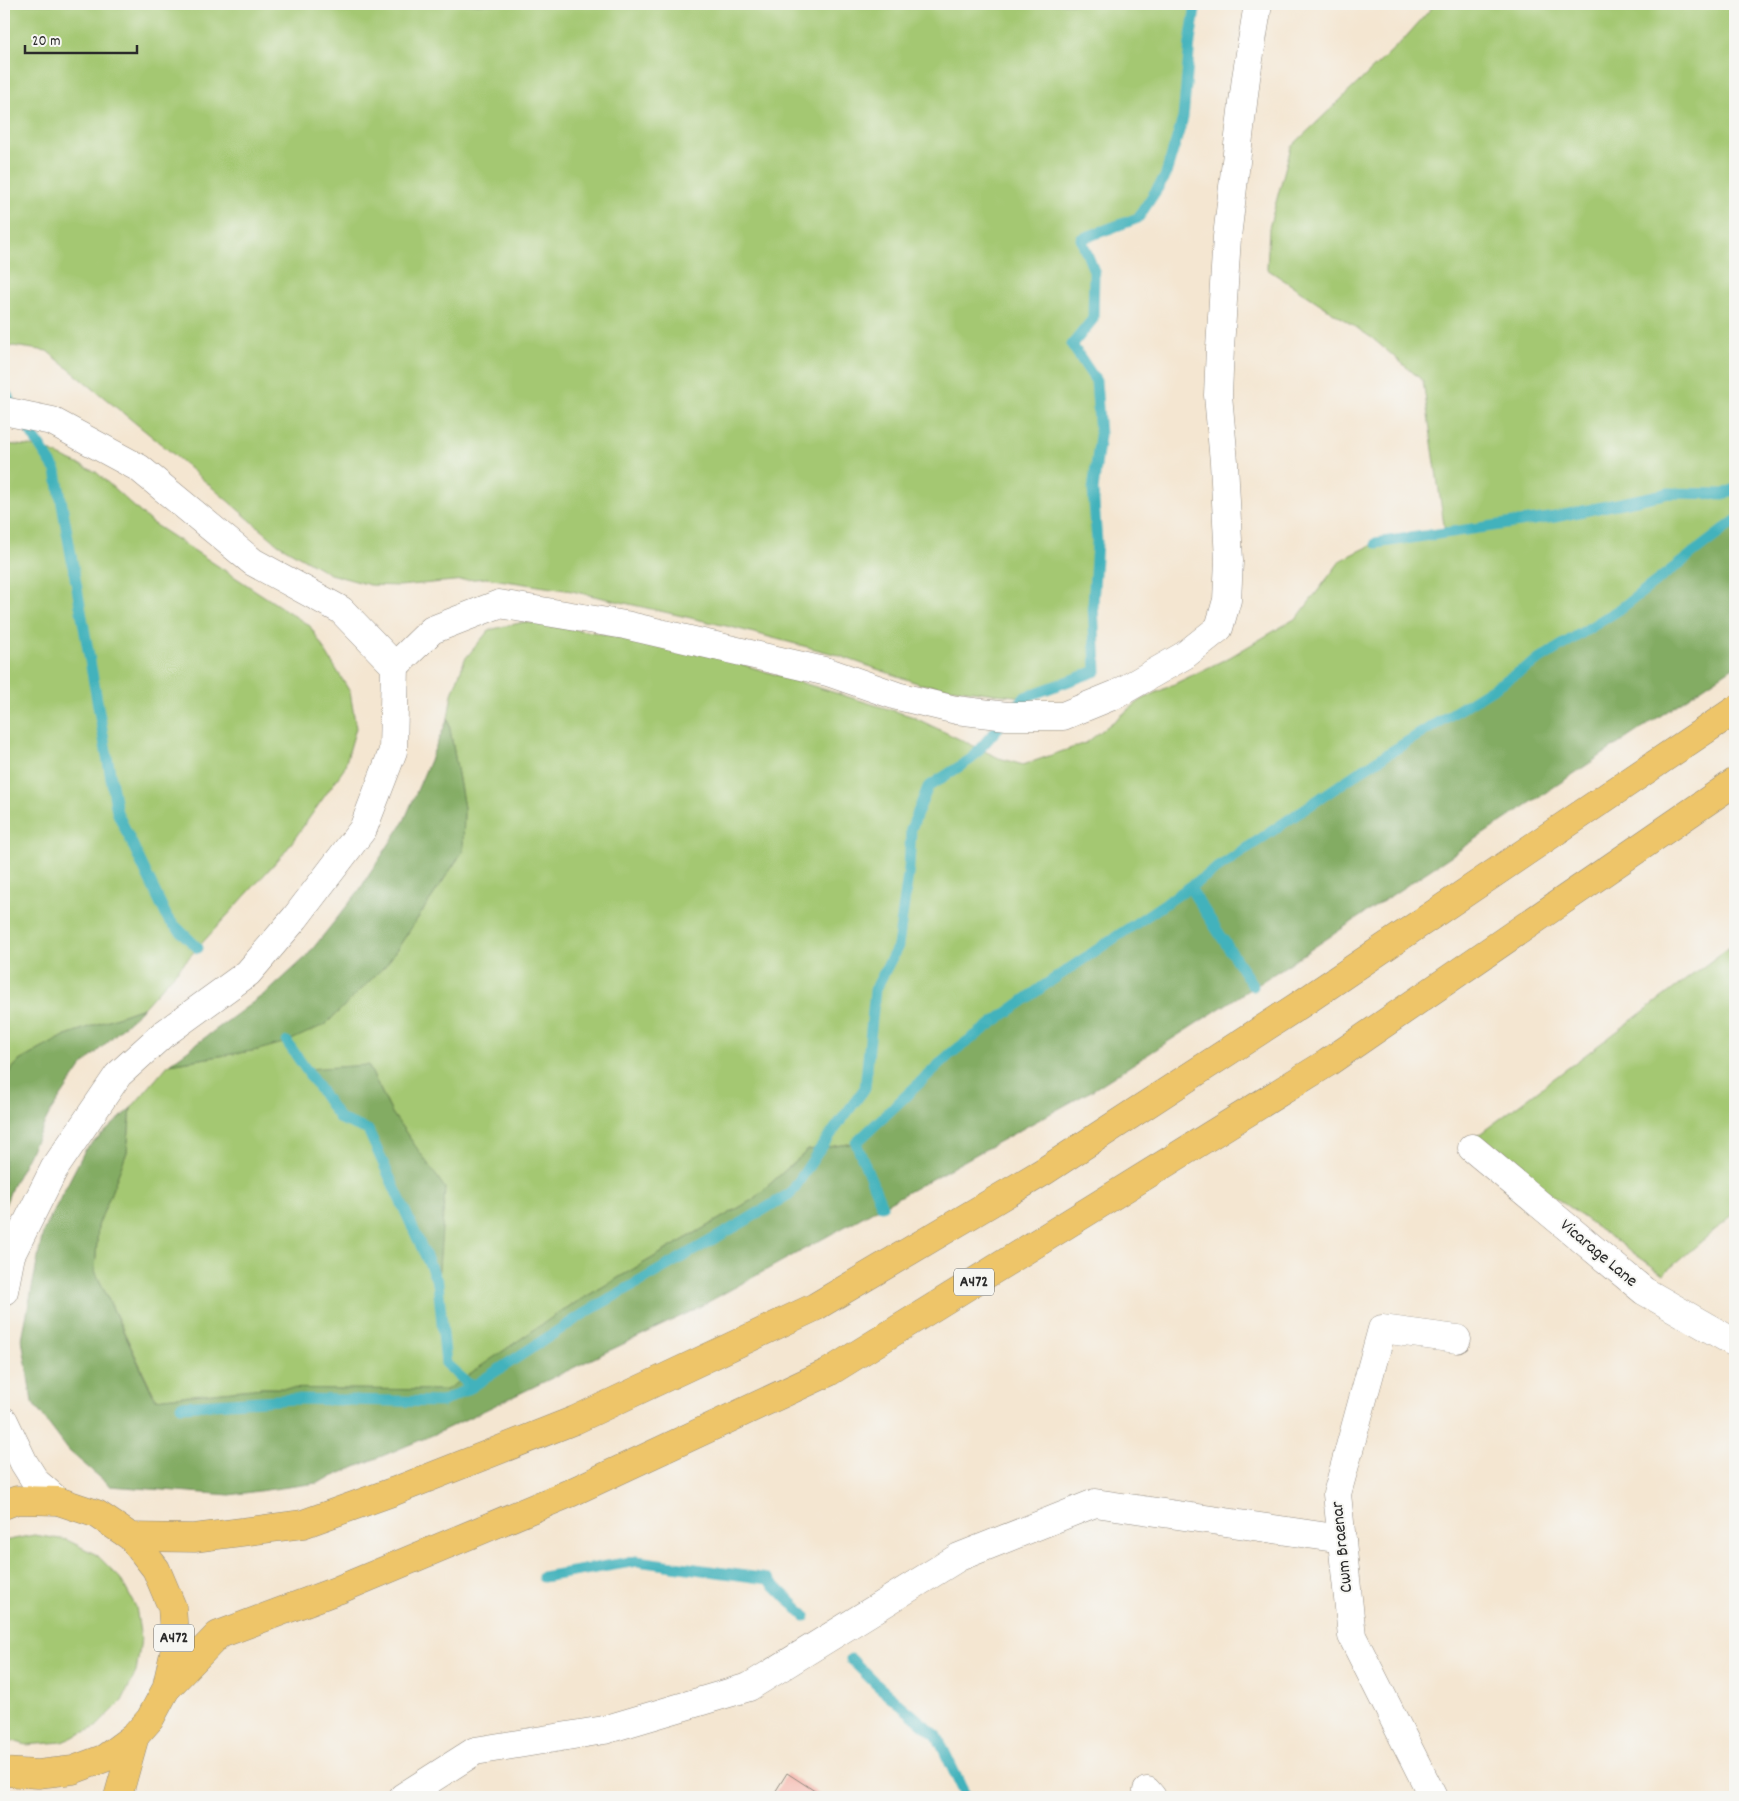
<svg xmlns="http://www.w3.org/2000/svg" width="1739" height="1801" viewBox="0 0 1739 1801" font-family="Dekko,sans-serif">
<rect width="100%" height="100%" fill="#f6f6f2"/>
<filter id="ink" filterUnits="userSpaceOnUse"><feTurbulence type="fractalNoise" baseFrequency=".02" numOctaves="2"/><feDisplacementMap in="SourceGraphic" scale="10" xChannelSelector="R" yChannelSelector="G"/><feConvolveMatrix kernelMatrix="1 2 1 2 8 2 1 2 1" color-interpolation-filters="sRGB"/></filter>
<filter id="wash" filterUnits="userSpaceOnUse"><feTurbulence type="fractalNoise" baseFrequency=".0096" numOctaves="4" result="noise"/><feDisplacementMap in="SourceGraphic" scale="20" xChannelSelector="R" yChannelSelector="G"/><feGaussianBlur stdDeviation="1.12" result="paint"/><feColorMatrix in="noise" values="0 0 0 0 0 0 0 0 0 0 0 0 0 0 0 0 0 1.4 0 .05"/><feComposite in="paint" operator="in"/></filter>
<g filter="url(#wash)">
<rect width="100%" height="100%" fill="#f4e6d1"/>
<g fill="#a4c872" stroke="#687a4e" fill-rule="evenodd">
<polygon points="14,4 1196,4 1190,42 1183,118 1165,177 1138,218 1081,239 1094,271 1093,319 1072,345 1096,381 1100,435 1093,490 1097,542 1093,604 1096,671 1025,697 995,694 920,684 834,654 735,628 572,591 486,578 399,586 370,585 330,574 278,544 172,453 47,351 13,346 4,349 4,7"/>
<path d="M1435,4H1735V521L1619,609L1362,770L1045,985L950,1054L856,1143L808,1150L752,1200L563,1310L446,1391L263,1388L156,1399L95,1271L98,1226L127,1152L131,1108L169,1064L258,1050L387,964L463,851L464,808L448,718L452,694L465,659L489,630L524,622L593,632L718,657L911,716L999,758L1023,765L1086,743L1141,700L1230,657L1298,617L1341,560L1376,543L1445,532L1423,381L1372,338L1267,269L1269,228L1291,147L1404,39ZM368,1065L392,1113L414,1144L438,1282L368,1130L340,1119L306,1070Z"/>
<polygon points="4,444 40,447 96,472 152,523 310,626 350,692 356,728 344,769 285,852 143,1008 66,1035 19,1061 4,1078"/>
<polygon points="1735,943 1735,1213 1663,1274 1473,1139"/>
<polygon points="34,1535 67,1540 97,1555 120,1578 136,1607 141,1639 136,1672 122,1701 96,1727 62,1742 26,1745 4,1738 4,1541"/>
</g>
<g fill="#83ac64" stroke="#576c48">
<polygon points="1735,521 1735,666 1292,962 1091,1091 690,1312 435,1434 317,1483 230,1495 110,1486 69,1451 32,1402 22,1339 43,1232 85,1150 131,1108 127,1152 98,1226 95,1271 155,1399 262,1388 446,1390 563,1310 752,1200 808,1150 856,1143 950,1054 1045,985 1362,770 1619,609"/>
<polygon points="448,718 464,808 463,851 387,964 326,1024 287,1042 258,1050 169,1064 271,989 306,957 358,892 404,821"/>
<polygon points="143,1008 81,1067 51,1111 12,1187 4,1208 4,1078 19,1061 66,1035"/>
<polygon points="368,1065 392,1113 445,1188 438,1283 368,1130 340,1119 306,1069"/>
</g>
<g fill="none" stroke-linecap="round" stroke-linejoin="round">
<g stroke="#42b2bc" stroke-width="11">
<polyline points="4,391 56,471 117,812 168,919 198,948"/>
<polyline points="1376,543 1555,517 1669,493 1724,494 1735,489"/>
<polyline points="1190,888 1253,986"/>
<polyline points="287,1042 340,1119 368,1130 438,1283 446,1364 472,1387"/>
<polyline points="882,1206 856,1143 950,1054 1045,985 1362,770 1620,609 1735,521"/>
<polyline points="181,1406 295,1399 442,1402 472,1387 588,1311 745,1221 791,1193 820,1149 865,1088 875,990 898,946 909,868 911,829 928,787 971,759 1025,697 1096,671 1093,604 1097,542 1093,490 1100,435 1096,381 1072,345 1093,319 1094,271 1081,239 1138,218 1165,177 1183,118 1190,42 1196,4"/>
<polyline points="543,1577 637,1561 768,1579 805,1616"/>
<polyline points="851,1659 878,1686 937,1736 966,1797"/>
</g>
</g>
<g id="blocks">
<polygon fill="#f6afa4" points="787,1773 824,1797 772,1797"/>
</g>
</g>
<g filter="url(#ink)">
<use href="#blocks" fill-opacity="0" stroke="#90887e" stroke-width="1"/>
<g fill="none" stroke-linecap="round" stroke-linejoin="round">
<g stroke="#90887e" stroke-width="29">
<g id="minor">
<polyline points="4,411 52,421 139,468 253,562 341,610 395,666 393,751 363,829 295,918 248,973 161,1036 118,1075 54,1169 11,1255 4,1291"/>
<polyline points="395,666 432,630 499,604 625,625 828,672 897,696 956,710 1007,716 1063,716 1117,694 1185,655 1219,628 1227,600 1229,561 1224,462 1218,395 1220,348 1227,237 1246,78 1258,4"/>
<polyline points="1472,1148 1644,1291 1735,1343"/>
<polyline points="4,1421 24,1463 36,1482 58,1501"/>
<polyline points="1147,1791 1152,1797"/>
<polyline points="403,1797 475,1751 604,1730 749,1687 959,1557 1095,1503 1342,1539"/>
<polyline points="1433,1797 1352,1636 1337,1494 1382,1329 1457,1339"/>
</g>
</g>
<g stroke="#90887e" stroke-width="29">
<g id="major">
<polyline points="4,1505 17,1500 58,1501 97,1514 131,1537 156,1569 172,1607 175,1649 166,1689 150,1719 135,1736 105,1758 73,1770 38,1774 4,1772"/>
<polyline points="131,1537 194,1538 303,1524 395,1491 575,1420 815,1307 1043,1172 1304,1002 1735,710"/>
<polyline points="166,1689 218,1635 338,1590 570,1493 829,1372 1327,1063 1735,782"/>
<polyline points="118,1797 135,1736"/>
</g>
</g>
<use href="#minor" stroke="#fff" stroke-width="28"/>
<use href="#major" stroke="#eec569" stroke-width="28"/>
</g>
</g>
<g text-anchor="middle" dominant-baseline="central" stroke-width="4" stroke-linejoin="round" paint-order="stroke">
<g fill="#f6f6f2" stroke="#686867" stroke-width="1">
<rect x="954" y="1268.5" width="40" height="27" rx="4"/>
<rect x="154" y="1624.5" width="40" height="27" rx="4"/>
</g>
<g font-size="16" font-weight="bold" fill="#2b2b2b">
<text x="974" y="1282">A472</text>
<text x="174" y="1638">A472</text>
</g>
<g font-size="18" fill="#2b2b2b" stroke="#f6f6f2">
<text transform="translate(1598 1254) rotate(40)">Vicarage Lane</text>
<text transform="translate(1343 1547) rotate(-96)">Cwm Braenar</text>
</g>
</g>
<rect width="1739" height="1801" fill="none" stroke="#f6f6f2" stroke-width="20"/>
<path d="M25 45v8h112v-8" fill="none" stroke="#2b2b2b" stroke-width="2.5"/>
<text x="32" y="45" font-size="15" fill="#2b2b2b" stroke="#f6f6f2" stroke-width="4" paint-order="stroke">20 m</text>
</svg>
